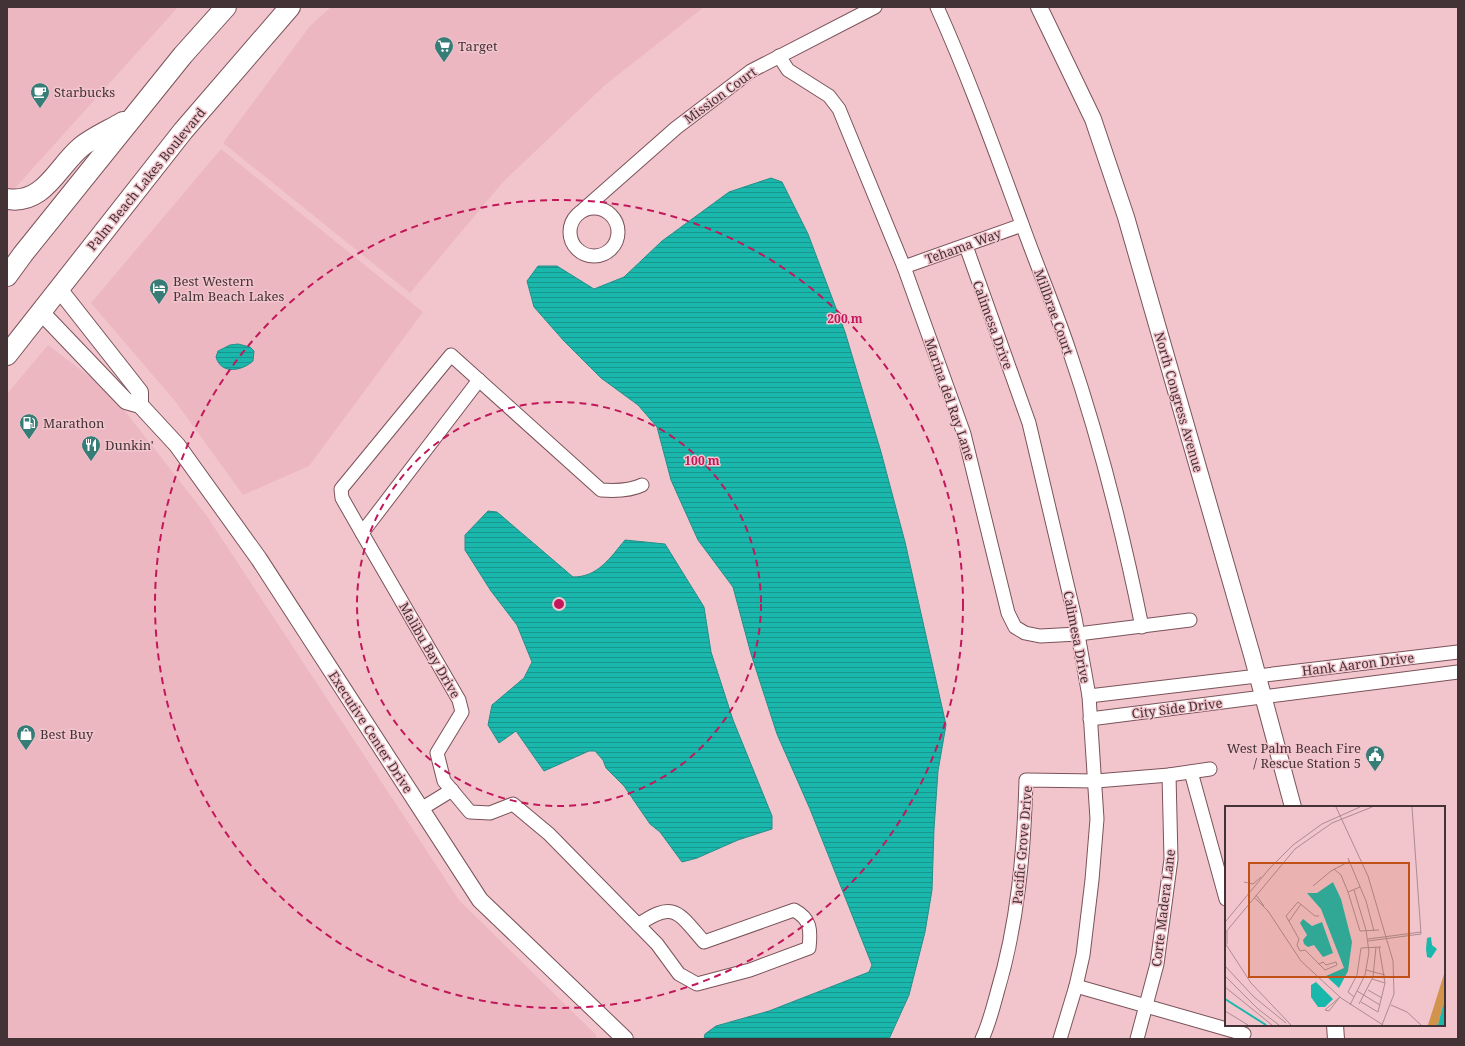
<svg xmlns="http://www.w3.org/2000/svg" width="1465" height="1046" viewBox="0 0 1465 1046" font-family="'Noto Serif',serif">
<defs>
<pattern id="water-rules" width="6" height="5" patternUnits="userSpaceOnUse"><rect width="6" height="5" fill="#19b7ac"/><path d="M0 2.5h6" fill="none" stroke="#18958d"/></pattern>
</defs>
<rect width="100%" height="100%" fill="#f2c5cd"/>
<g fill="#ecb7c0">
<polygon points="7,7 178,7 7,197"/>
<polygon points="331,7 704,7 604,86 503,182 410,293 223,143 310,26"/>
<polygon points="221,149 423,312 309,466 243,495 175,401 91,303"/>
<polygon points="48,345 110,392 207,516 459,900 597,1036 594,1039 7,1039 7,394"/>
</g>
<g fill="url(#water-rules)" stroke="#268f89">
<polygon points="771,178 782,182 808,234 845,332 881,452 905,542 946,725 938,771 934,829 932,890 925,932 909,995 889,1039 704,1039 705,1034 716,1026 769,1011 869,972 872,965 810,809 777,734 751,654 733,587 698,540 671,480 657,427 638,405 601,378 564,341 534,307 527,281 538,266 557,266 594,289 624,277 662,241 729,192"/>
<path d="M238,344L250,347L254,351L253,361C242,371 221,375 216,357L218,351L230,345Z"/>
<path d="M488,511L497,512L573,577C598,577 610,558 625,540L665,544L704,607L711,652L733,720L772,816V829L738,840L697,858L682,862L660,832L650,824L624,786L606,768L603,760L595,751H589L544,771L516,731L499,743L488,725L492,705L524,678L532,662L517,625L491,591L465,550V535Z"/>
</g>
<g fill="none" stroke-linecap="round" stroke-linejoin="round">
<g stroke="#7a535a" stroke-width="15">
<g id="minor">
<path d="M937,7C969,78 995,151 1022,224C1037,266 1055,308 1069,350C1100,441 1123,533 1142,627"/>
<polyline points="779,56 788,70 829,96 839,109 904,267 964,434 1008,613 1015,627 1025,633 1040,636 1078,634 1190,620"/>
<circle cx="594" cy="232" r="24"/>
<polyline points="583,210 676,128 751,71 875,7"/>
<polyline points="966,246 1029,423 1075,618 1089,696 1097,819 1092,880 1083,955 1076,986 1060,1039"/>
<polyline points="904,267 1022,225"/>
<polyline points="362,533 479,380"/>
<polyline points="1089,696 1458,652"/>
<polyline points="1090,719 1458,672"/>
<polyline points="1191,772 1226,899"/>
<polyline points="421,809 452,790"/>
<path d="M638,925C674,900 678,912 704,942L794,910C811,919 811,930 809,948L750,970L697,984L679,974L657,944L549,834L513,804L490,813L470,812L444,781L437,753L462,712L459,700L362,533L342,498L341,489L451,355L601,490C615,491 630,491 642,485"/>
<polyline points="1076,986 1244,1034"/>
<path d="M982,1039C989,1024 993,1008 997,993C1018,923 1024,852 1026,780L1096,781L1169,775L1210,769"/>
<polyline points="1137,1039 1157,964 1171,859 1169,775"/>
</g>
</g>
<g stroke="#7a535a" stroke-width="18">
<g id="tertiary">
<polyline points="1039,7 1093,119 1126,217 1252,655 1293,807"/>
<polyline points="59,289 140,392 140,405"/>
<polyline points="41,312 126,401 140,405 177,445 259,559 480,900 625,1039"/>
<polyline points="1335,1025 1336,1039"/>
</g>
</g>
<g stroke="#7a535a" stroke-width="22">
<g id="primary">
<path d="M7,199C44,205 57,167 81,147C93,137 110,130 123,122"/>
<polyline points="7,276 23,254 183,55 226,7"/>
<polyline points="7,355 183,131 290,7"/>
</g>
</g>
<use href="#minor" stroke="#fff" stroke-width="13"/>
<use href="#tertiary" stroke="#fff" stroke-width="16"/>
<use href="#primary" stroke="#fff" stroke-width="20"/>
</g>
<g fill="none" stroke="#c2185b" stroke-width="2" stroke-dasharray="7 5">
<circle cx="559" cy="604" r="202"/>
<circle cx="559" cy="604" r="404"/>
</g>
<defs>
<g id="supermarket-pin" transform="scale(1)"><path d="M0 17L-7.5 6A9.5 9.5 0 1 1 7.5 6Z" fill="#357d76" stroke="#f2c5cd"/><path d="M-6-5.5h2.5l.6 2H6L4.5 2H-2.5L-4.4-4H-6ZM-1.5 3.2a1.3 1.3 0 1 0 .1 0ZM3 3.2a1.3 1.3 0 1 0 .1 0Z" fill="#fff"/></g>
<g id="cafe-pin" transform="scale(1)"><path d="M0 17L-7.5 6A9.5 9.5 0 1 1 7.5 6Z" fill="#357d76" stroke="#f2c5cd"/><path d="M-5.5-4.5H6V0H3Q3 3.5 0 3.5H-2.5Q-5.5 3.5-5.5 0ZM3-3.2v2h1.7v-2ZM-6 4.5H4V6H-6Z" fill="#fff"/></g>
<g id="hotel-pin" transform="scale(1)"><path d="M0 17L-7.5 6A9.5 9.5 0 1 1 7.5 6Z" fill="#357d76" stroke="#f2c5cd"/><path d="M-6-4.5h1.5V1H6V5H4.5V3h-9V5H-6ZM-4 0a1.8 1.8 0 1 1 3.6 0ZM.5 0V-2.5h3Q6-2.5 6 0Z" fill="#fff"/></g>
<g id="fuel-pin" transform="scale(1)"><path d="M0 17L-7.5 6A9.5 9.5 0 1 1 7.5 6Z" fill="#357d76" stroke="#f2c5cd"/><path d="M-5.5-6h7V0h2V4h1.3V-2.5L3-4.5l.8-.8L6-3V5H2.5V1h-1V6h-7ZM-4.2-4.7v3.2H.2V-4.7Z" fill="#fff"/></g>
<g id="restaurant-pin" transform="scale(1)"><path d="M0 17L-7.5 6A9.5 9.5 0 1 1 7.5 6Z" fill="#357d76" stroke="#f2c5cd"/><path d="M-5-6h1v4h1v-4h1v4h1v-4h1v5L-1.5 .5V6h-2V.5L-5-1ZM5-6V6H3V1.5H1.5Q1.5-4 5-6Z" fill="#fff"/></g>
<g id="shop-pin" transform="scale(1)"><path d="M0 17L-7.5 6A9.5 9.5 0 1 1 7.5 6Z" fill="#357d76" stroke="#f2c5cd"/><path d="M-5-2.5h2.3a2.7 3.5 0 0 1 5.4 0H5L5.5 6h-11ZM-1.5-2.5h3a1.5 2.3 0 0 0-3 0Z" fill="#fff"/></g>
<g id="civic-pin" transform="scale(1)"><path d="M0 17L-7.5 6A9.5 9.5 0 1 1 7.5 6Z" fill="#357d76" stroke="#f2c5cd"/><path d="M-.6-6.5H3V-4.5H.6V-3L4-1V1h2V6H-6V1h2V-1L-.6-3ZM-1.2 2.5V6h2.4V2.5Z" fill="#fff"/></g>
</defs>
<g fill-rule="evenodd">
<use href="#supermarket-pin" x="444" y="46"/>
<use href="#cafe-pin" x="40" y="92"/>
<use href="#hotel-pin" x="159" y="288"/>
<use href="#fuel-pin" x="29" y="423"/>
<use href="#restaurant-pin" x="91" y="445"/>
<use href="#shop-pin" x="26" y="734"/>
<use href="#civic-pin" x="1375" y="755"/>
</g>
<g text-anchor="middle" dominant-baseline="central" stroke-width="3" stroke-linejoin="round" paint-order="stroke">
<g font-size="13" fill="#443336" stroke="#f2c5cd" text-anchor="start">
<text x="458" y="46">Target</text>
<text x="54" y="92">Starbucks</text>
<text x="173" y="281">Best Western<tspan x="173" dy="15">Palm Beach Lakes</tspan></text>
<text x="43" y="423">Marathon</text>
<text x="105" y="445">Dunkin'</text>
<text x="40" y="734">Best Buy</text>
<text x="1361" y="748" text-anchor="end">West Palm Beach Fire<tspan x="1361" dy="15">/ Rescue Station 5</tspan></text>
</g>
<g font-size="13" fill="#443336" stroke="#f2c5cd">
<text transform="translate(720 95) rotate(-36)">Mission Court</text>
<text transform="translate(146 179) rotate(-51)">Palm Beach Lakes Boulevard</text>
<text transform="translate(963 246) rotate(-20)">Tehama Way</text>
<text transform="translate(1054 312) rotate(70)">Millbrae Court</text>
<text transform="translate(993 325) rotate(70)">Calimesa Drive</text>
<text transform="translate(950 399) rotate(71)">Marina del Ray Lane</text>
<text transform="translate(1179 402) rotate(74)">North Congress Avenue</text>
<text transform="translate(1077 637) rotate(79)">Calimesa Drive</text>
<text transform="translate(430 650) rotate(60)">Malibu Bay Drive</text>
<text transform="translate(1358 664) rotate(-7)">Hank Aaron Drive</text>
<text transform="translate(1177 708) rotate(-7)">City Side Drive</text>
<text transform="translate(371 732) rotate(57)">Executive Center Drive</text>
<text transform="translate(1022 845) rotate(-85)">Pacific Grove Drive</text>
<text transform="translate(1163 908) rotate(-83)">Corte Madera Lane</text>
</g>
</g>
<g transform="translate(1225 806)">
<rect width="220" height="220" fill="#f2c5cd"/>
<path d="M220,165V192L213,219H203Z" fill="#d2934d"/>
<path d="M108,76L116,93L127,136L123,165L114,182L101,170L119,162L96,103L82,87H92ZM78,113L87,120L97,116L108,147L98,151L89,139L83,141L79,138L78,134L82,129L75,117ZM206,131L207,139L212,143L206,152L202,151L201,143L202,132ZM91,176L108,193L100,201H93L86,191V179ZM220,192V219H213Z" fill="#19b7ac"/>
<path fill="none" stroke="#19b7ac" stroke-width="2" d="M0,193L41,219"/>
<path fill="none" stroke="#ac8b91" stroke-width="1" d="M111,1L143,70L168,155L169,188L157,219M123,52L141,95L149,125M109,63L116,69L123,86L135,125L154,124M19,76L28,78L36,71M88,80L106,65L125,55M123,86L135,81M31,89L39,100M29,91L43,105L76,155L116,192L158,219M1,115L44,63L68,39L97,18L135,1M64,115L76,98M2,125V138M0,127L70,43L107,17L147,1M143,133L196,126M143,135L196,128L187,1M0,137L26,177L66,219M94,158L98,156L101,159L111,156L112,159L100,164L80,144L75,145L72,139L74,133L61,110L73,96L90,110H94M0,160L29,191L61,217M141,164L160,169M0,170L33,203L54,219M147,173L160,177M0,181L47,219M143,184L157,192M132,185L155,199M129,191L123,186L132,169L136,142L156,141M136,196L153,206L160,177L154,141M134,198L148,171L151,141M125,199L140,169L144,146L141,124L129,84M166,199L182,206L196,219M100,204L104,205L114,192M100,204L115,191M0,205L23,219"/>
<path fill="#bf5016" fill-opacity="0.15" stroke="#bf5016" stroke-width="2" d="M24,57H184V171H24Z"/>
<rect width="220" height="220" fill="none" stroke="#443336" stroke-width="2"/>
</g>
<circle cx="559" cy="604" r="6" fill="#c2185b" stroke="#f2c5cd" stroke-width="2"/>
<g font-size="12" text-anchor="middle" font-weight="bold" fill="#c2185b" stroke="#f2c5cd" stroke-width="3" stroke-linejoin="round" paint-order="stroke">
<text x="845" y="323">200 m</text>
<text x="702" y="465">100 m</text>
</g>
<rect width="1465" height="1046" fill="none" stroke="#443336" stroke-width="16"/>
</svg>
